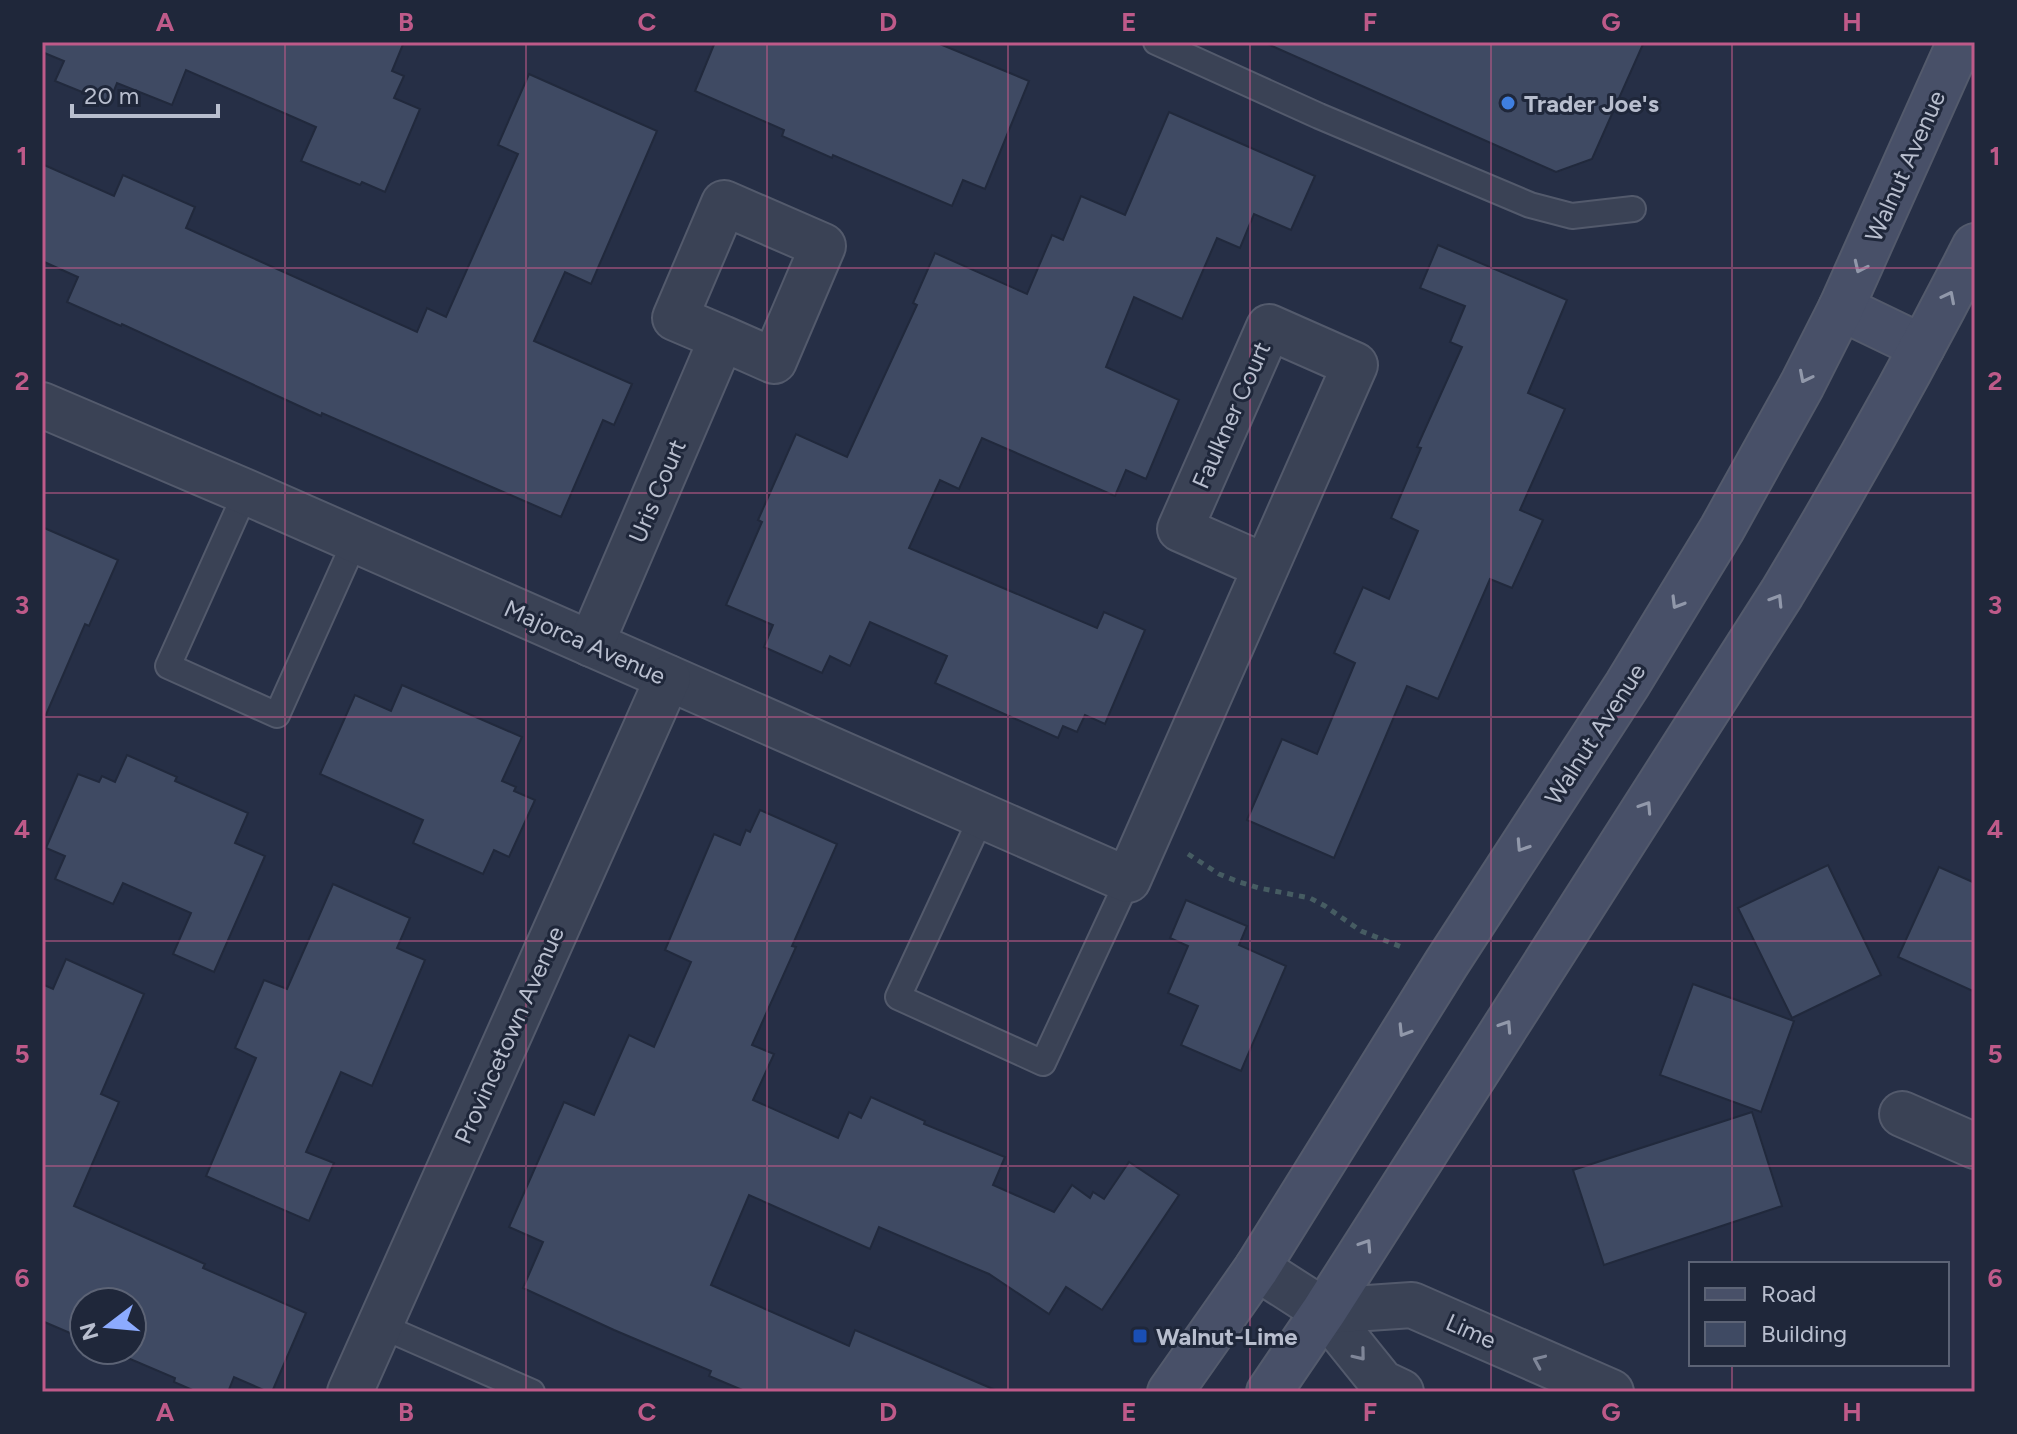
<svg xmlns="http://www.w3.org/2000/svg" width="2017" height="1434" viewBox="0 0 2017 1434" font-family="Figtree,sans-serif">
<rect width="100%" height="100%" fill="#262f46"/>
<g fill="#3f4a63" stroke="#21293c" stroke-width="2">
<polygon points="42,42 404,42 392,71 404,76 394,98 420,109 385,192 362,182 360,185 301,161 316,127 186,70 172,105 117,83 109,103 55,81 64,61 42,52"/>
<polygon points="715,42 935,42 1029,81 985,189 963,180 952,206 833,155 832,158 782,136 784,130 695,91"/>
<polygon points="1263,42 1644,42 1592,159 1556,172"/>
<polygon points="529,74 657,131 591,284 565,272 534,341 632,384 614,425 603,420 561,517 322,413 321,416 122,324 121,326 67,302 78,277 42,261 42,164 114,196 123,175 195,207 186,228 417,332 427,308 446,317 518,154 498,145"/>
<polygon points="1169,112 1315,176 1291,230 1254,214 1240,248 1217,238 1182,319 1134,297 1106,367 1179,400 1146,479 1126,470 1115,496 982,438 959,489 940,480 909,548 1097,628 1104,612 1145,630 1105,724 1085,715 1077,732 1063,726 1058,738 935,683 947,656 870,622 850,666 830,656 822,673 764,647 773,625 726,605 762,522 758,520 796,434 847,457 917,305 913,303 935,253 1027,294 1052,235 1063,240 1081,196 1125,215"/>
<polygon points="1438,245 1567,300 1528,393 1565,409 1520,510 1543,520 1512,588 1490,579 1438,699 1407,686 1334,858 1247,820 1282,739 1317,754 1355,663 1334,653 1363,587 1389,599 1418,531 1391,518 1421,448 1417,447 1462,347 1450,342 1465,306 1420,288"/>
<polygon points="42,527 118,560 89,626 85,624 42,724"/>
<polygon points="402,685 522,737 502,781 516,787 514,791 535,800 509,857 494,850 483,874 413,843 423,820 320,774 355,695 391,711"/>
<polygon points="127,755 177,777 175,781 248,813 235,843 265,856 214,972 173,954 191,913 123,883 113,904 55,879 65,856 46,848 78,774 99,782 102,776 115,782"/>
<polygon points="760,810 837,844 792,946 796,947 752,1045 774,1054 753,1100 838,1138 849,1112 861,1118 871,1097 925,1121 924,1124 1005,1157 993,1185 1054,1212 1072,1185 1090,1198 1093,1192 1104,1199 1129,1162 1179,1195 1102,1310 1066,1287 1049,1314 989,1274 879,1227 870,1249 749,1195 711,1285 849,1346 855,1330 1000,1392 747,1392 709,1376 711,1371 614,1330 523,1288 543,1242 509,1227 564,1102 594,1115 629,1035 654,1047 691,962 665,950 714,834 740,845 746,830 750,832"/>
<polygon points="1828,865 1881,975 1792,1018 1738,908"/>
<polygon points="1939,867 1975,883 1975,992 1898,957"/>
<polygon points="333,884 410,918 397,948 425,960 372,1086 341,1072 306,1152 334,1163 309,1221 206,1176 256,1058 235,1048 264,980 287,989"/>
<polygon points="1186,900 1247,926 1239,945 1286,966 1241,1071 1181,1045 1198,1006 1168,993 1188,946 1170,938"/>
<polygon points="66,959 144,994 101,1094 119,1102 74,1206 205,1264 203,1268 306,1313 272,1392 268,1392 234,1377 228,1392 197,1392 174,1382 175,1378 109,1350 132,1350 132,1302 84,1302 84,1339 42,1321 42,984 53,989"/>
<polygon points="1693,984 1794,1021 1761,1112 1660,1075"/>
<polygon points="1752,1112 1782,1206 1604,1265 1573,1170"/>
</g>
<g fill="none" stroke-linecap="round" stroke-linejoin="round">
<g stroke="#535a6c" stroke-width="28">
<g id="service">
<polyline points="1156,42 1319,116 1530,205 1572,216 1633,209"/>
<polyline points="246,492 168,666 277,715 355,541"/>
<polyline points="982,816 898,997 1043,1063 1128,880"/>
<polyline points="379,1325 532,1392"/>
</g>
</g>
<g stroke="#535a6c" stroke-width="48">
<g id="minor">
<polyline points="42,405 246,492 1128,880 1355,365 1269,327 1180,529 1266,567"/>
<polyline points="591,644 722,338 774,361 823,246 724,203 675,318 722,338"/>
<polyline points="1902,1114 1975,1146"/>
<polyline points="350,1392 668,678"/>
</g>
</g>
<g stroke="#535a6c" stroke-width="48">
<g id="tertiary">
<polyline points="1257,1268 1324,1311 1382,1383 1401,1392"/>
<polyline points="1324,1311 1412,1305 1611,1392"/>
</g>
</g>
<g stroke="#535a6c" stroke-width="48">
<g id="secondary">
<polyline points="1841,308 1922,347"/>
<polyline points="1170,1392 1257,1268 1446,964 1627,685 1722,529 1802,385 1841,308 1960,42"/>
<path d="M1269,1392L1324,1311L1782,593C1850,480 1915,364 1975,246"/>
</g>
</g>
<polyline stroke="#465c62" stroke-width="5" stroke-dasharray="6 6" stroke-linecap="butt" points="1188,854 1219,874 1239,882 1259,888 1310,898 1325,906 1361,931 1404,948"/>
<use href="#service" stroke="#3a4255" stroke-width="24"/>
<use href="#minor" stroke="#3a4255" stroke-width="44"/>
<use href="#tertiary" stroke="#3a4255" stroke-width="44"/>
<use href="#secondary" stroke="#485068" stroke-width="44"/>
</g>
<defs><path id="oneway-chevron" d="M-2-3.5L2.5 0L-2 3.5" fill="none" stroke-width="1.6" stroke-linecap="round" stroke-linejoin="round" transform="scale(2)"/></defs>
<g stroke="#9198aa">
<use href="#oneway-chevron" transform="translate(1860 267) rotate(115)"/>
<use href="#oneway-chevron" transform="translate(1949 297) rotate(-63)"/>
<use href="#oneway-chevron" transform="translate(1805 377) rotate(117)"/>
<use href="#oneway-chevron" transform="translate(1777 600) rotate(-58)"/>
<use href="#oneway-chevron" transform="translate(1677 603) rotate(121)"/>
<use href="#oneway-chevron" transform="translate(1646 807) rotate(-57)"/>
<use href="#oneway-chevron" transform="translate(1522 846) rotate(123)"/>
<use href="#oneway-chevron" transform="translate(1506 1026) rotate(-57)"/>
<use href="#oneway-chevron" transform="translate(1404 1031) rotate(122)"/>
<use href="#oneway-chevron" transform="translate(1366 1245) rotate(-57)"/>
</g>
<g stroke="#7f8698">
<use href="#oneway-chevron" transform="translate(1360 1355) rotate(51)"/>
<use href="#oneway-chevron" transform="translate(1539 1361) rotate(-156)"/>
</g>
<path fill="none" stroke="#be5a89" stroke-width="2" stroke-opacity="0.55" d="M285,42V1392M526,42V1392M767,42V1392M1008,42V1392M1250,42V1392M1491,42V1392M1732,42V1264M42,268H1975M42,493H1975M42,717H1975M42,941H1975M42,1166H1975M1732,1364V1392"/>
<circle fill="#3f7fe0" stroke="#1f273a" stroke-width="3" cx="1508" cy="103" r="8"/>
<rect fill="#1a4fb4" stroke="#1f273a" stroke-width="3" x="1132" y="1328" width="16" height="16" rx="4"/>
<g text-anchor="middle" dominant-baseline="central" stroke-width="6" stroke-linejoin="round" paint-order="stroke">
<g font-size="24" font-weight="bold" fill="#b8bece" stroke="#1f273a" text-anchor="start">
<text x="1524" y="103">Trader Joe's</text>
<text x="1156" y="1336">Walnut-Lime</text>
</g>
<g font-size="24" fill="#b8bece" stroke="#1f273a">
<text transform="translate(1905 166) rotate(-66)">Walnut Avenue</text>
<text transform="translate(1231 415) rotate(-66)">Faulkner Court</text>
<text transform="translate(657 491) rotate(-67)">Uris Court</text>
<text transform="translate(585 642) rotate(24)">Majorca Avenue</text>
<text transform="translate(1595 734) rotate(-57)">Walnut Avenue</text>
<text transform="translate(509 1035) rotate(-66)">Provincetown Avenue</text>
<text transform="translate(1471 1331) rotate(24)">Lime</text>
</g>
</g>
<rect width="2017" height="1434" fill="none" stroke="#1f273a" stroke-width="88"/>
<rect x="1689" y="1262" width="260" height="104" fill="#1f273a" stroke="#5c6375" stroke-width="2"/>
<rect x="1705" y="1288" width="40" height="12" fill="#485068" stroke="#5c6375" stroke-width="2"/>
<text x="1761" y="1302" font-size="24" fill="#b8bece">Road</text>
<rect x="1705" y="1322" width="40" height="24" fill="#3f4a63" stroke="#5c6375" stroke-width="2"/>
<text x="1761" y="1342" font-size="24" fill="#b8bece">Building</text>
<g transform="translate(108 1326) rotate(254)"><circle r="38" fill="#1f273a" stroke="#5c6375" stroke-width="2"/>
<path d="M0-6L14 30L0 20L-14 30Z" fill="#8cabff"/>
<text y="-12" font-size="22" font-weight="bold" text-anchor="middle" fill="#b8bece">N</text>
</g>
<path d="M72 104v12h146v-12" fill="none" stroke="#b8bece" stroke-width="4"/>
<text x="84" y="104" font-size="24" fill="#b8bece" stroke="#1f273a" stroke-width="6" paint-order="stroke">20 m</text>
<rect x="44" y="44" width="1929" height="1346" fill="none" stroke="#be5a89" stroke-width="3"/>
<g font-size="26" text-anchor="middle" font-weight="bold" fill="#be5a89">
<text x="165" y="31">A</text>
<text x="406" y="31">B</text>
<text x="647" y="31">C</text>
<text x="888" y="31">D</text>
<text x="1129" y="31">E</text>
<text x="1370" y="31">F</text>
<text x="1611" y="31">G</text>
<text x="1852" y="31">H</text>
<text x="22" y="165">1</text>
<text x="1995" y="165">1</text>
<text x="22" y="390">2</text>
<text x="1995" y="390">2</text>
<text x="22" y="614">3</text>
<text x="1995" y="614">3</text>
<text x="22" y="838">4</text>
<text x="1995" y="838">4</text>
<text x="22" y="1063">5</text>
<text x="1995" y="1063">5</text>
<text x="22" y="1287">6</text>
<text x="1995" y="1287">6</text>
<text x="165" y="1421">A</text>
<text x="406" y="1421">B</text>
<text x="647" y="1421">C</text>
<text x="888" y="1421">D</text>
<text x="1129" y="1421">E</text>
<text x="1370" y="1421">F</text>
<text x="1611" y="1421">G</text>
<text x="1852" y="1421">H</text>
</g>
</svg>
